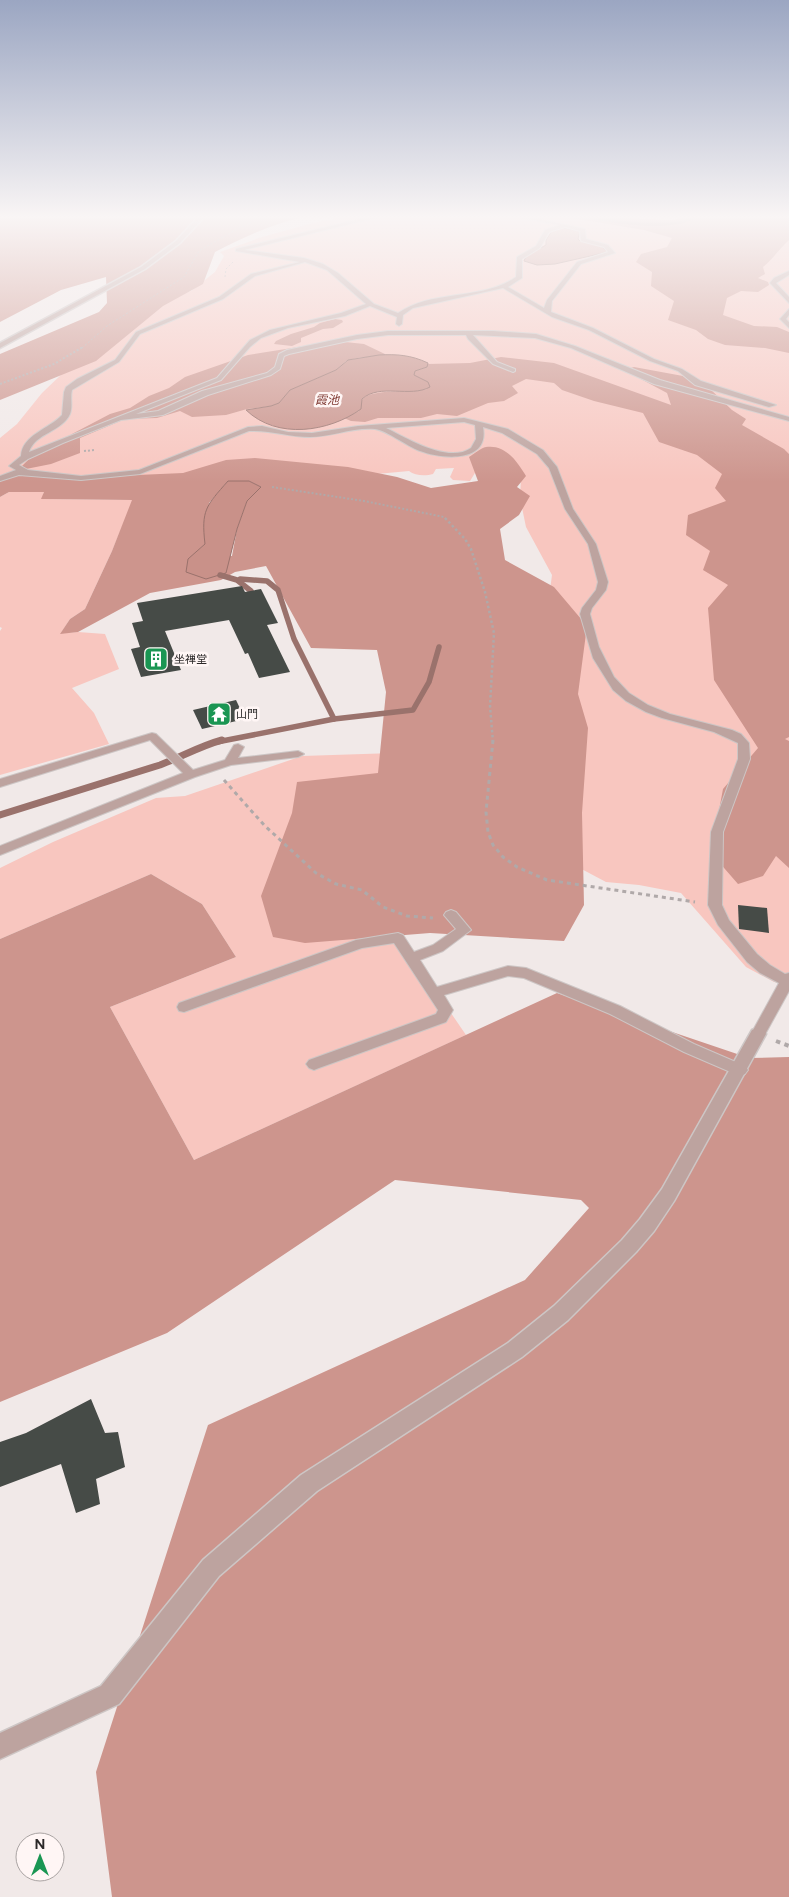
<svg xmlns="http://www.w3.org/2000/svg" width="789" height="1897" viewBox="0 0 789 1897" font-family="Figtree,'Noto Sans JP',sans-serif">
<rect width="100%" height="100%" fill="#f1e9e8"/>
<g fill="#f8c6bf">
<path d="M348,216H573L609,221L789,223V984L774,982L746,967L681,893L639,885L606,882L540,847L546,619L552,575L526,527L520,498L521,477L478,468L470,481L453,480L450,477L454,468L436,469L433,474C426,476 415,476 409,471L355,476L0,489V438L17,424L42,393L129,310L191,291L215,272L224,256L220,252L262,237L313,223Z"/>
<polygon points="9,492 44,492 42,499 133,500 112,551 85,609 70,619 61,633 78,632 105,634 119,669 72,688 94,713 109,744 0,775 0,631 2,628 0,627 0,497"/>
<polygon points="394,753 388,921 466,1035 194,1160 110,1007 236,957 202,904 151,874 0,939 0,868 53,842 156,798 185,796 302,756"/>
</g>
<g fill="#cd958d" fill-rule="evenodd">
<path d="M0,216H308C275,223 245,236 215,252L203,284L163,306L96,361L0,400V354L99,312L107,303L106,277L61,290L0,322Z"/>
<path d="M560,216L670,220L703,216H789V240C779,249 773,259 763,267L765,274L758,278L768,282L769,285L758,292L741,291L727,298L723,315L754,326L777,327L789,332V353L765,348L725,345L708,339L696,330L668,320L674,301L651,286L652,272L636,262L641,254L667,247L672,238L644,230Z"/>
<polygon points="335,319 342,320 343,322 333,328 323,329 301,338 301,342 292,346 274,344 276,341 291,334 314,327 320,323"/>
<path d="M336,341L364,344L387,355L357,358L346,361L336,370L290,390L279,403L271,406L247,409L226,415L192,417L180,411L157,418L125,419L80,438V453L51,464L21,470L92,477L183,473L226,460L255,458L348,467L397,477L431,488L478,481L469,457C474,454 481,448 486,447C506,444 518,463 526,476L517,487L530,496L519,515L500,529L505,560L554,587L587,626L578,694L588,728L582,813L584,905L564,941L430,933L305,943L273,937L261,896L292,813L297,782L378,773L386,692L377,650L311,648L266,566L235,572L221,580L150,593L78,632L60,634L70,619L85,609L112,551L132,500L41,499L44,492H9L0,497V482L18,470L33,455L61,442L72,434L110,414L130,408L149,396L169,388L185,377L248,355ZM228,481H249L261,487L247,501L237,529L232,556L189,559L205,544L209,503Z"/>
<path d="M501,357L554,363L671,405L667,393L624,370L634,367L683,376L707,386L732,410L746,419L742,425L784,449L789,454V737L785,739L789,741V868L776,856L763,876L738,884L711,853L723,789L758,748L714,680L708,608L728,585L703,570L710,551L686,535L688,515L726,501L715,488L722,474L697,455L659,442L643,413L594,401L562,390L554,383L526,379L512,386L518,393L504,401L488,403L457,416L437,414L421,418H378L365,422L351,421L344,418L359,411C360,408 360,403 362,400C370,388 413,393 427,389L428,382L414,375L415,371L427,367V364L470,363Z"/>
<polygon points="151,874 202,904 236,957 110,1007 194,1160 557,993 749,1058 789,1057 789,1897 112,1897 96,1772 208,1425 525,1280 589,1208 581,1200 395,1180 167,1333 0,1402 0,939"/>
</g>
<g fill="#c99189" stroke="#9a726c">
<polygon points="563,228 580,231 578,239 580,241 600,245 608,252 555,264 537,265 524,261 526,256 546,245 546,240 552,231"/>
<path d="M379,355C397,354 411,355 428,363L427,367L415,371L414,375L428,382L430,387C410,398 380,383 362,399L361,409C329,432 277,440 246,410L271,406L279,403L290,390L336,370L348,360Z"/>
<path d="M228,481H249L261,487L247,501L237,529L226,573L206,579L186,572L188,559L205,544C201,510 206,506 228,481Z"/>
</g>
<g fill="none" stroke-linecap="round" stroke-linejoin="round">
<path stroke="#9a726c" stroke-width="3" d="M581,216C614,221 668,232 698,216"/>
<g stroke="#9a726c" stroke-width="5.5">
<polyline points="220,575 237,580 251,591"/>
<polyline points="240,579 267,581 278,590 294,639 334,719"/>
<polyline points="217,742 334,719 413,710 429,682 439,647"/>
</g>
<path stroke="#9a726c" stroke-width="7" d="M0,815L160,765C181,757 200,746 222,740"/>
</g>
<g fill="#464b47">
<polygon points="242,586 245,592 261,589 278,623 267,625 290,672 259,678 248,653 245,654 229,620 165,631 181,670 141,677 131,649 140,647 132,623 143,621 137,603"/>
<polygon points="236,700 245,719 202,729 193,710"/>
<polygon points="738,905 767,908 769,933 739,929"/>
<polygon points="91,1399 105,1433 118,1432 125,1467 96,1479 100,1504 76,1513 61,1464 0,1487 0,1442 26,1433"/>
</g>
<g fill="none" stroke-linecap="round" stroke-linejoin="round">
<g stroke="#cdc6c5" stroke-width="2">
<g id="service">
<path d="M372,216H382L244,250L304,258L323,264L338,273L374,304L398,313C433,289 481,301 516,277L517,257L536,246L545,230L559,225L513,216H525L585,229L586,239L608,245L615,253L581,264L552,301L551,312L593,328L654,359L682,369L701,381L776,405L769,407L695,385L678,371L650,361L589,330L552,317L503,288L413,308L403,315L402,324L399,326L396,324L397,317L370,306L345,316L288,328L261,338L250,347L221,380L136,414L158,411L202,391L267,373L275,367L279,354L287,350L357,335L388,331H493L536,334L575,346L660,380L789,417V421L654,384L571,348L535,338L473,335L497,362L515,369V371L513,372L493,364L468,339L466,335H388L357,339L289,354L284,356L280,369L271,375L208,395L163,415L121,420L63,443L28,459L19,465L28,470L81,476L139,470L248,427L262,426L288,432L312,433L358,426L464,418L508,429L543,450L557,467L573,509L596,544L608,582L606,590L592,608L590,614L599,647L614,677L629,693L648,705L670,714L732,730L741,734L749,743L750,759L723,832L722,905L729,920L757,954L770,965L785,974L789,973V991L763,1038L758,1040L753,1038L751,1034L779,983L760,973L747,962L718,925L708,905L711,832L738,759V743L714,732L662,718L646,712L626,701L613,690L593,658L580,614L582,608L596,590L598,582L588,544L565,509L549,468L537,454L502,433L483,427C490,464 441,459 420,451C406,446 388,431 375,429C354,427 331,437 310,437C289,437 270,430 249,431L140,474L81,480L19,475L0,481V476L16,470L9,466L21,456C22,435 49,429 62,415L64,392L66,387L77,379L115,360L136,332L219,297L251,274L300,262L236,251V249ZM565,227L580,231L581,241L604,247L608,252L577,262L547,300L544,308L508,287L522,278V259L540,248L549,232ZM305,262L327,270L366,304L341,313L270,330L250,340L217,378L29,452C35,433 62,432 70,414C73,407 70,398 72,390L119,362L140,334L223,299L255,276ZM464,422L475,425L476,439L471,448C448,464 407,438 386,428Z"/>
<polygon points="789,271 789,275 776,283 789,297 789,303 770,283 774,278"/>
<polygon points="789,309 789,315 786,319 789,322 789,328 780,319"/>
<polygon points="152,733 156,734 193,770 225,760 234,745 238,744 244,747 238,758 298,751 304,754 298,757 231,765 195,777 0,855 0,846 183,773 150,740 0,787 0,779"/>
<polygon points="451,910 456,912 471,930 443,951 420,960 437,987 508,966 526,968 620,1006 694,1044 745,1066 748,1070 745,1074 740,1076 735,1074 684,1052 610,1014 524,978 508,976 444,995 453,1010 446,1022 319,1068 314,1070 309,1068 306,1064 309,1060 436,1014 438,1010 394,943 362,948 184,1012 179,1011 177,1007 179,1003 356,940 398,933 403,935 414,952 433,945 456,929 444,915 446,912"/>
</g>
</g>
<g stroke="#cdc6c5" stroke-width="3">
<g id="tertiary">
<polygon points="199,216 205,216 180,243 145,269 0,348 0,343 141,267 176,241"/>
<polygon points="758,1028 764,1030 766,1034 674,1201 654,1231 636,1252 568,1320 522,1357 317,1491 219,1576 119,1704 0,1759 0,1733 101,1686 203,1560 301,1475 508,1343 554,1306 622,1240 640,1219 662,1189 752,1030"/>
</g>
</g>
<g stroke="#b0a9a9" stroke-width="1" stroke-dasharray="2 2" stroke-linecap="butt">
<polyline points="225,277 226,269 233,262"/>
<polyline points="82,348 107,326 184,277 199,251 239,228 266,216"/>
</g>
<g stroke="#b0a9a9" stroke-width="2" stroke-dasharray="2 2" stroke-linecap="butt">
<polyline points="0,384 54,364 83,347"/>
<polyline points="84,451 95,450"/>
<polyline points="272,487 364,501 444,517 446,519"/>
</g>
<polyline stroke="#b0a9a9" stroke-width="2.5" stroke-dasharray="2.5 2.5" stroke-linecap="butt" points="445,518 465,539 471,549 485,592 494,633 490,706 493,742"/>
<g stroke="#b0a9a9" stroke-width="3" stroke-dasharray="4 4" stroke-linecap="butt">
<polyline points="493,740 486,812 488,832 493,845 503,857 517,867 547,880 695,902"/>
<polyline points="224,780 264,825 316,873 336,884 362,890 383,907 407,916 433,918"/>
</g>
<polyline stroke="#b0a9a9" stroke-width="4" stroke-dasharray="4.5 4.5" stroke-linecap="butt" points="776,1041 789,1046"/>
<use href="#service" fill="#bda39f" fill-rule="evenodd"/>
<use href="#tertiary" fill="#bda39f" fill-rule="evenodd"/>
</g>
<linearGradient id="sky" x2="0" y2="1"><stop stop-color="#9ba6c2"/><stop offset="0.45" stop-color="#f9f5f5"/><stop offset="1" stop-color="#f9f5f5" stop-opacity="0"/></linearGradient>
<rect width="789" height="482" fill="url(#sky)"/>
<defs>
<g id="building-square" transform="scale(1.25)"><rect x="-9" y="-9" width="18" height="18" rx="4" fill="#1a9653" stroke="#fff6f5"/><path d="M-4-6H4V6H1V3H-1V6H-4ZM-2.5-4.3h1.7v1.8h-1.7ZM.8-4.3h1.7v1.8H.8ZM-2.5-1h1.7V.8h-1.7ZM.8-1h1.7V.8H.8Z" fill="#fff"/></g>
<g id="temple-square" transform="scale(1.25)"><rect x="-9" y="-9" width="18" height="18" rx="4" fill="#1a9653" stroke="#fff6f5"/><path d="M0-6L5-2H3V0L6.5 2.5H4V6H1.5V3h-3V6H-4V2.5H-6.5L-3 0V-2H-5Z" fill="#fff"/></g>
</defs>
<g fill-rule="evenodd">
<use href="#building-square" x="156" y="659"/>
<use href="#temple-square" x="219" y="714"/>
</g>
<g text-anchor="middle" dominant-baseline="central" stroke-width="5" stroke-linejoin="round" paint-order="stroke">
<g font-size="11" fill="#2b2828" stroke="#fff6f5" text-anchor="start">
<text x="174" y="659">坐禅堂</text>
<text x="236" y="714">山門</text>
</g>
<g font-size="12" font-style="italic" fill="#7e3730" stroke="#fff6f5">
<text x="327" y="400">霞池</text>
</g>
</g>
<g transform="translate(40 1857)"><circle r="24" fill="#fff6f5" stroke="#aaa4a3"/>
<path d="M0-4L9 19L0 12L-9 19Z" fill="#1a9653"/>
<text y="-8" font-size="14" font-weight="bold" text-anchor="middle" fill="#2b2828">N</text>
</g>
</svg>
